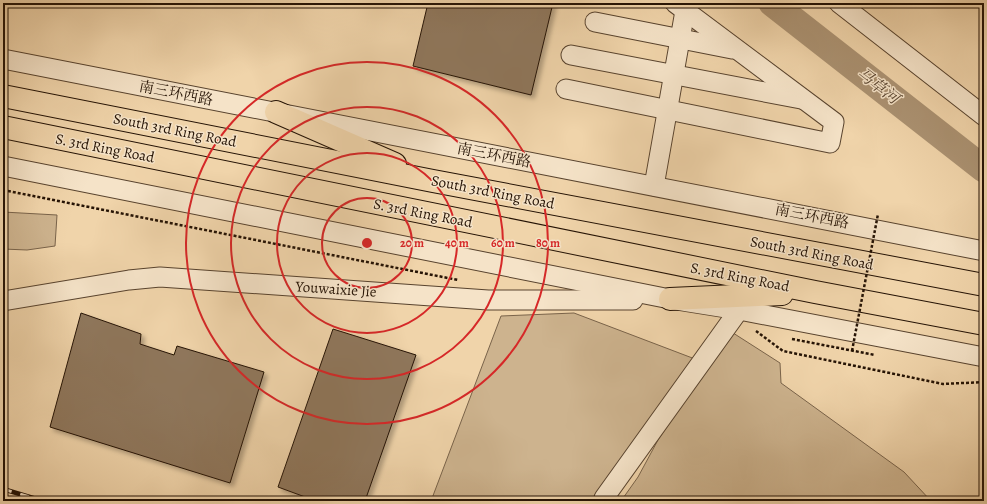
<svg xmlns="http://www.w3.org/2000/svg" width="987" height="504" viewBox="0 0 987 504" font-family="Alegreya,'Noto Serif SC',serif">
<defs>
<filter id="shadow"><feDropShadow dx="3.5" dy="3.5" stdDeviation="2" flood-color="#0004"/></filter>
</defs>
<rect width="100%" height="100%" fill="#f0d4aa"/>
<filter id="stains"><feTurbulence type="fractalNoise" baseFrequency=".005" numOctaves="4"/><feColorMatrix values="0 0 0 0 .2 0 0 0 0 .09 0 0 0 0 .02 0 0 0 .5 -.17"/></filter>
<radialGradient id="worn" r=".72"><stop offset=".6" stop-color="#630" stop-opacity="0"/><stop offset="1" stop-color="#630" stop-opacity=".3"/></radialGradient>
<g fill="#cdb38e" stroke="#79634a">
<polygon points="3,212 57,215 55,246 27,250 3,249"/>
<polygon points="574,313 695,359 599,501 431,501 501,316"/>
<polygon points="730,331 780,363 781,383 904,472 931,501 621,501 638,477 658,440"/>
</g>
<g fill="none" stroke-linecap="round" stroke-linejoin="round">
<polyline stroke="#ab9272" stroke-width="27" points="772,3 984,169"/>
</g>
<g fill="#8f775b" stroke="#251305" filter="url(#shadow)">
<polygon points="428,3 553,3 531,95 413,66"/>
<polygon points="81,313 141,334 140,344 174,355 177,346 264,372 230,483 50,427"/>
<polygon points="333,329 416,355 365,501 316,501 278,487"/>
</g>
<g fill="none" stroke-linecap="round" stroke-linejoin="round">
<g stroke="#58432e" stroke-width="21">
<g id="minor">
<polyline points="839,3 984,116"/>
<polyline points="595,22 732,49"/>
<polyline points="571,55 801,99"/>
<polyline points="3,59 984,251"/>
<polyline points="566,89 830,143 834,122 675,3"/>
<polyline points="3,166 670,299 739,310 984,357"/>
<polyline points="654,186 685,11"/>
<polyline points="3,301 129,280 160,277 488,300 633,300"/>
<polyline points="604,501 604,498 739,310"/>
</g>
</g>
<g stroke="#251305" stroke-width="24">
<g id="highway">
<polyline points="3,96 433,181 984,285"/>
<polyline points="276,112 395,164"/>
<polyline points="3,127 815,292 984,324"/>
<polyline points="670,299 782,294"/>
</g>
</g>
<g stroke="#251305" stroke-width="2.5" stroke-dasharray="3 2" stroke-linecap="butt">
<polyline points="3,190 458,280"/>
<polyline points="756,331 783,351 943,384 984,382"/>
<polyline points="792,339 875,355"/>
</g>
<use href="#minor" stroke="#f5e3c8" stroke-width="19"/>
<use href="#highway" stroke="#f0d4aa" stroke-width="22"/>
<g stroke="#251305" stroke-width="4.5">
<g id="rail">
<polyline points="3,489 43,501"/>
<polyline points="3,500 5,501"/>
</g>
</g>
<use href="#rail" stroke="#f5e3c8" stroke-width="3" stroke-dasharray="9" stroke-linecap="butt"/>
<polyline stroke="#251305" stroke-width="2.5" stroke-dasharray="3 2" stroke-linecap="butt" points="852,351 878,214"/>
</g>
<g fill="none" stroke="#d62828" stroke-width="2">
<circle cx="367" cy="243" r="45"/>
<circle cx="367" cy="243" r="90"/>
<circle cx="367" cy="243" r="136"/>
<circle cx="367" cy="243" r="181"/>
</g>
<g text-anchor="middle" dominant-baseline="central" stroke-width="3" stroke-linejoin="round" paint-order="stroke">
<g font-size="15" fill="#251305" stroke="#f5e3c8">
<text transform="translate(176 93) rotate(11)">南三环西路</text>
<text transform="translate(175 130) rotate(11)">South 3rd Ring Road</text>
<text transform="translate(105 148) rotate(11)">S. 3rd Ring Road</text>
<text transform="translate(494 155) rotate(11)">南三环西路</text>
<text transform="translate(493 192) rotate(11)">South 3rd Ring Road</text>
<text transform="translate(423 213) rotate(11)">S. 3rd Ring Road</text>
<text transform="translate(812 216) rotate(11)">南三环西路</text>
<text transform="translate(812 253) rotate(11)">South 3rd Ring Road</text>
<text transform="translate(740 277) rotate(11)">S. 3rd Ring Road</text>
<text transform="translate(336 289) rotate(4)">Youwaixie Jie</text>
</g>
<g font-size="16" font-style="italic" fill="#5b4631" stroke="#f5e3c8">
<text transform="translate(878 86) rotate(38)">马草河</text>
</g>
</g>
<circle cx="367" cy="243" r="6" fill="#d62828" stroke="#f5e3c8" stroke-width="2"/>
<g font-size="12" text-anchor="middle" font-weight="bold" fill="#d62828" stroke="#f5e3c8" stroke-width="3" stroke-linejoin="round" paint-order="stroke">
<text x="412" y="247">20 m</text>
<text x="457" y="247">40 m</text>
<text x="503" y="247">60 m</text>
<text x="548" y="247">80 m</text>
</g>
<rect width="987" height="504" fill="none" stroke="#f0d4aa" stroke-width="16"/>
<rect x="4" y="4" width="979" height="496" fill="none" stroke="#251305" stroke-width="2"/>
<rect x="8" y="8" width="971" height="488" fill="none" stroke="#251305"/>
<rect width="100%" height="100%" filter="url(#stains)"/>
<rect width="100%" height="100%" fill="url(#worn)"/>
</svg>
